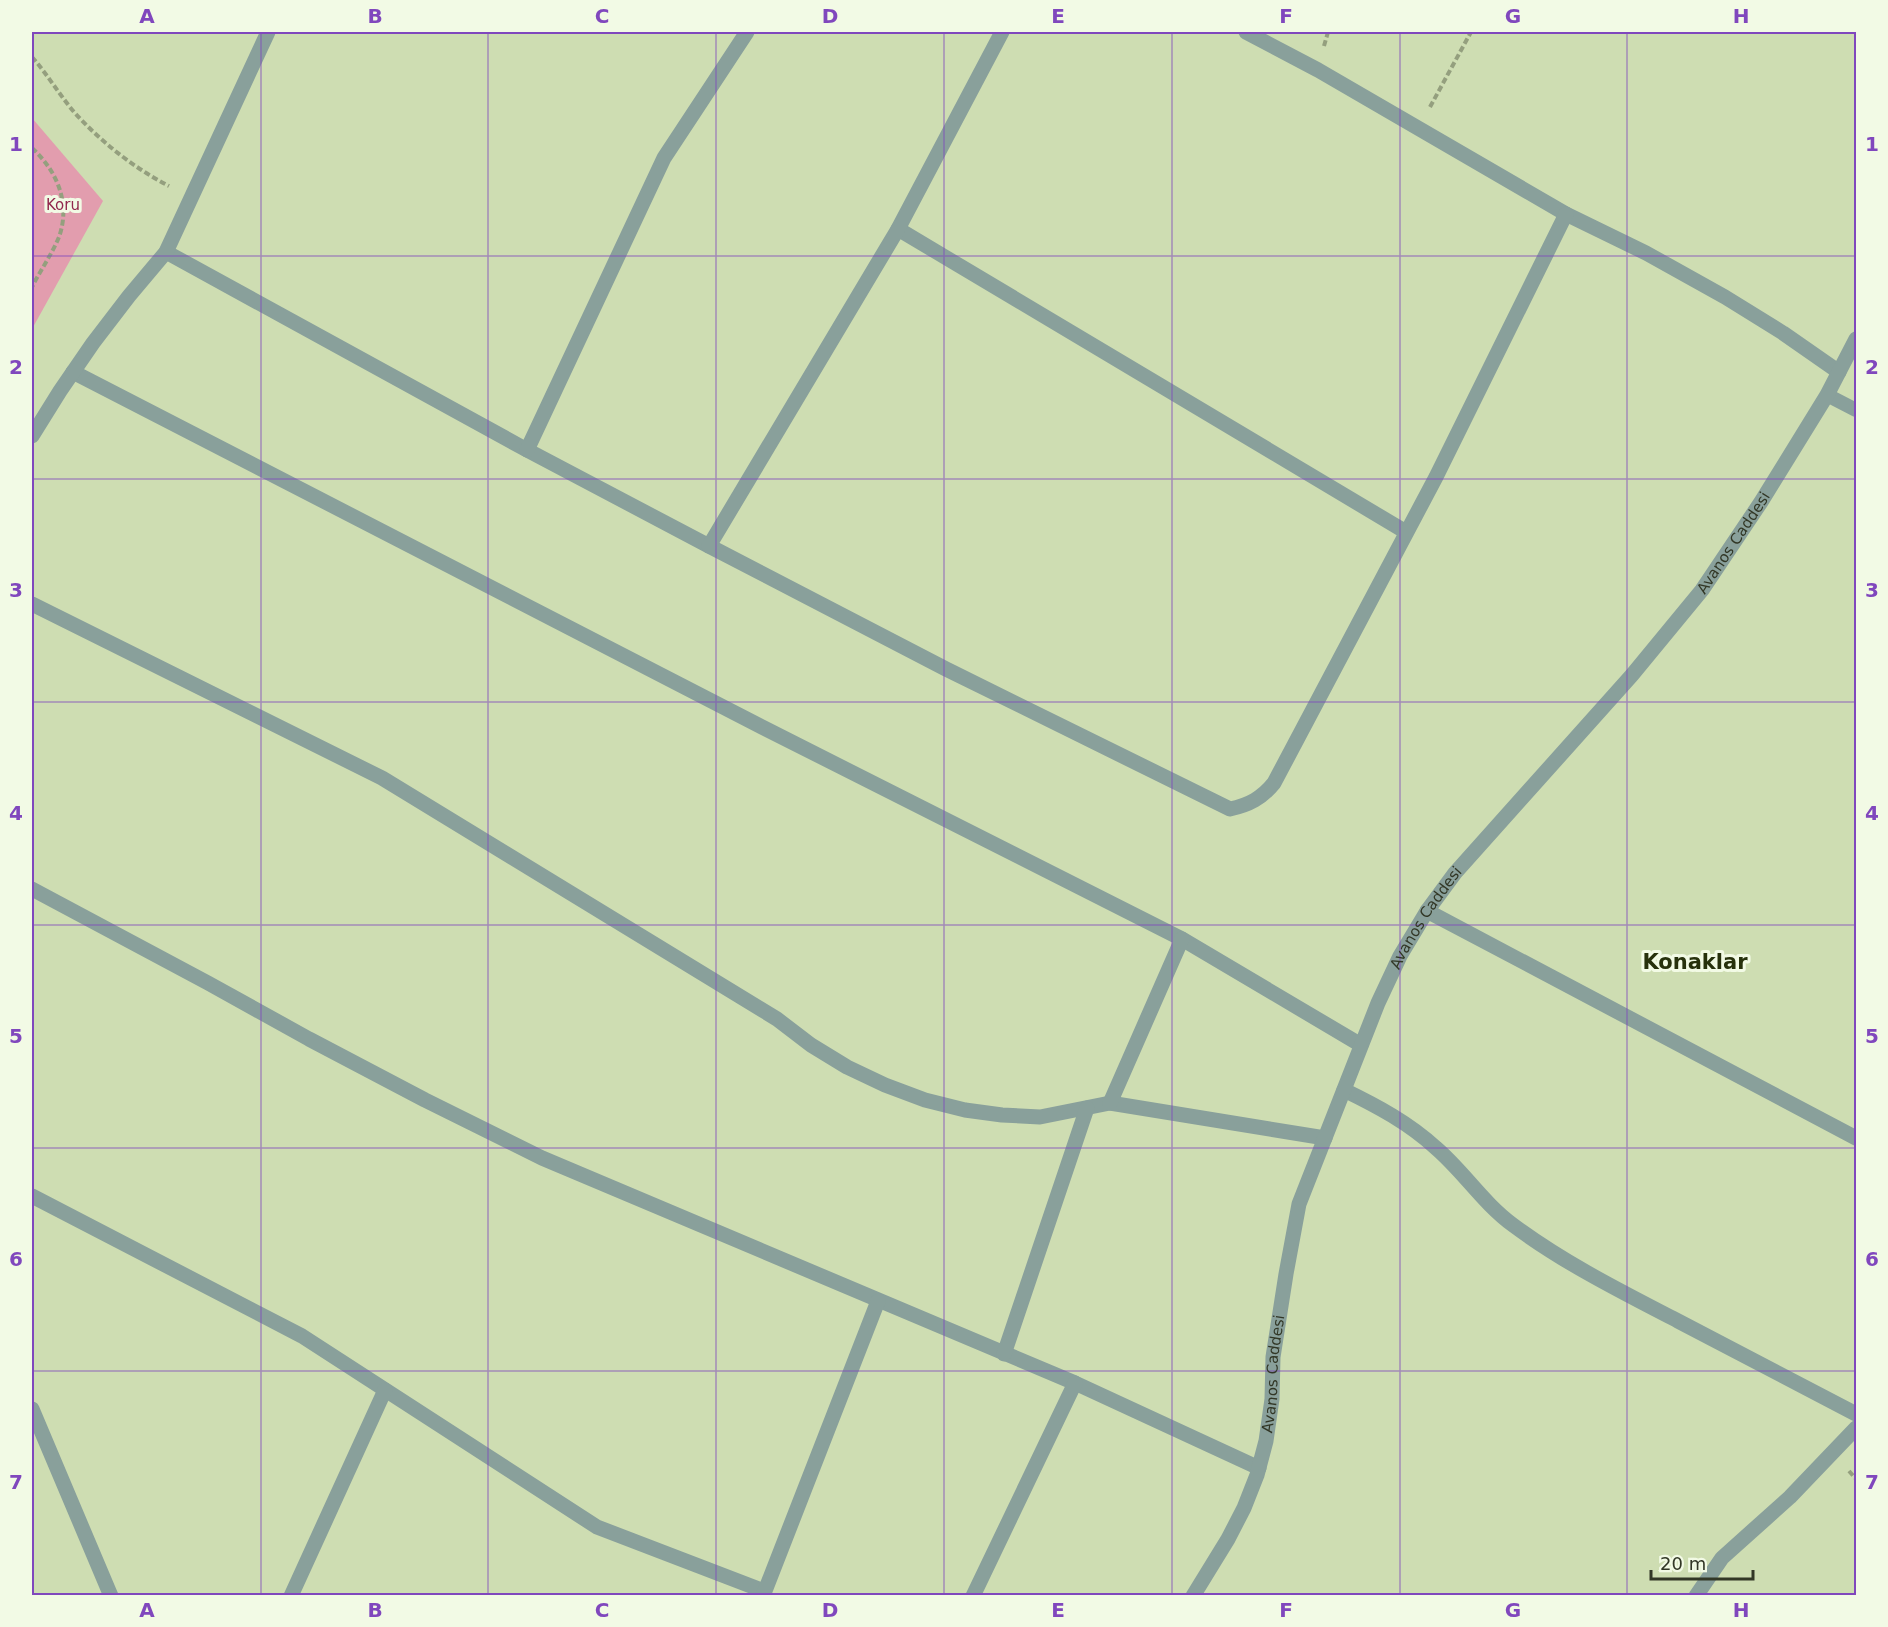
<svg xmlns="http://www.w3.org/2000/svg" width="1888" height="1627" viewBox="0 0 1888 1627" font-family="'DejaVu Sans',sans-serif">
<rect width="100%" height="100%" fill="#ceddb2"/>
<polygon fill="#e29dae" points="32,118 103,201 32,329"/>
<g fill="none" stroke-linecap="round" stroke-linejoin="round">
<g stroke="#949f7e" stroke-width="4" stroke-dasharray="6 3" stroke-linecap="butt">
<polyline points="1324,46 1328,32"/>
<path d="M32,57C47,74 59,94 74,112C101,142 134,168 169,186"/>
<polyline points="1430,107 1471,32"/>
<path d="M32,148C57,171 71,203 59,237C52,254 40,271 32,287"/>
<polyline points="1849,1471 1856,1479"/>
</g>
<polyline stroke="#89a09b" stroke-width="14" points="1827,395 1856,410"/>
<g stroke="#89a09b" stroke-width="15">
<polyline points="1246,32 1318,70 1566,214 1646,253 1725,297 1783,333 1839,372"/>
<polyline points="898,229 1406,532"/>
<path d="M166,252L527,450L709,546L946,669L1230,809C1249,805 1262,798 1274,783L1436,477L1566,214"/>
<polyline points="73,372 762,727 1182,939 1361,1045"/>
<polyline points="32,436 60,391 93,343 129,296 166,252 268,32"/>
<polyline points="527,450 664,158 747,32"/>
<polyline points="709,546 898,229 1002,32"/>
<polyline points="32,604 382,778 777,1019 811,1045 847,1067 885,1085 925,1100 965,1110 1002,1115 1040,1117 1110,1103 1325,1138"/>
<polyline points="32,889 208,983 309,1039 425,1100 542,1158 1075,1383 1259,1468"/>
<polyline points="1427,911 1856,1138"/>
<path d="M1344,1090C1377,1106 1409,1123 1436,1148C1464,1172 1483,1203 1513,1225C1564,1263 1622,1292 1678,1321C1738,1352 1797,1383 1856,1414"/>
<polyline points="1110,1103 1182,939"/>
<polyline points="32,1196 302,1336 597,1527 764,1591"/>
<polyline points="1004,1354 1087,1108"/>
<polyline points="32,1409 111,1596"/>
<polyline points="291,1596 385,1390"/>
<polyline points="763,1596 878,1301"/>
<polyline points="973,1596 1075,1383"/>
<polyline points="1696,1596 1722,1558 1790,1497 1856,1428"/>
</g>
<path stroke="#89a09b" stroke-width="15" id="s1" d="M1193,1596L1228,1539L1244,1508L1257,1475L1266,1441L1272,1399L1273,1357L1286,1274L1299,1204L1378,1003L1400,956L1427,911L1455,873L1632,675L1702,590L1761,502L1827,395L1856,339"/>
</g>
<path fill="none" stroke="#8047bd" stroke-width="1.5" stroke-opacity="0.55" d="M261,32V1596M488,32V1596M716,32V1596M944,32V1596M1172,32V1596M1400,32V1596M1627,32V1596M32,256H1856M32,479H1856M32,702H1856M32,925H1856M32,1148H1856M32,1371H1856"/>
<g text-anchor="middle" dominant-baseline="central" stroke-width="6" stroke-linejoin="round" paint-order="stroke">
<g font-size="15" fill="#91274d" stroke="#f2fae5">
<text x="63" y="205">Koru</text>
</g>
<g font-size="15" fill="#323726" stroke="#f2fae5">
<text stroke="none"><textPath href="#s1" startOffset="1212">Avanos Caddesi</textPath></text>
<text stroke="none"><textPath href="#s1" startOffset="726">Avanos Caddesi</textPath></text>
<text stroke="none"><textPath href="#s1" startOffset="240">Avanos Caddesi</textPath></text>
</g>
<g font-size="21" font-weight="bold" fill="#27310c" stroke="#f2fae5">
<text x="1695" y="962">Konaklar</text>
</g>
</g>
<rect width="1888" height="1627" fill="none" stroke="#f2fae5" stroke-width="66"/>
<path d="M1651 1570v9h102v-9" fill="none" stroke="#323726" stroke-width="3"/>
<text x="1660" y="1570" font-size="18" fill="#323726" stroke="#f2fae5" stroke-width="4.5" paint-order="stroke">20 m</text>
<rect x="33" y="33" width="1822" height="1561" fill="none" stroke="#8047bd" stroke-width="2"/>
<g font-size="20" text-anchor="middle" font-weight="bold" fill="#8047bd">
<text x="147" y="23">A</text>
<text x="375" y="23">B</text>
<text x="602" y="23">C</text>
<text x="830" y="23">D</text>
<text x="1058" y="23">E</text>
<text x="1286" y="23">F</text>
<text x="1513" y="23">G</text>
<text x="1741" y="23">H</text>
<text x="16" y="151">1</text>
<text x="1872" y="151">1</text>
<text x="16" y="374">2</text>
<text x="1872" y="374">2</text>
<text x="16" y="597">3</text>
<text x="1872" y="597">3</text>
<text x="16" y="820">4</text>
<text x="1872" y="820">4</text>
<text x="16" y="1043">5</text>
<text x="1872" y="1043">5</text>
<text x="16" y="1266">6</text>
<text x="1872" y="1266">6</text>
<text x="16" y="1489">7</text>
<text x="1872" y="1489">7</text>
<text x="147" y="1617">A</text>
<text x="375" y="1617">B</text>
<text x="602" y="1617">C</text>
<text x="830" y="1617">D</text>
<text x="1058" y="1617">E</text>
<text x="1286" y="1617">F</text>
<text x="1513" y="1617">G</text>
<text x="1741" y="1617">H</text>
</g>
</svg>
